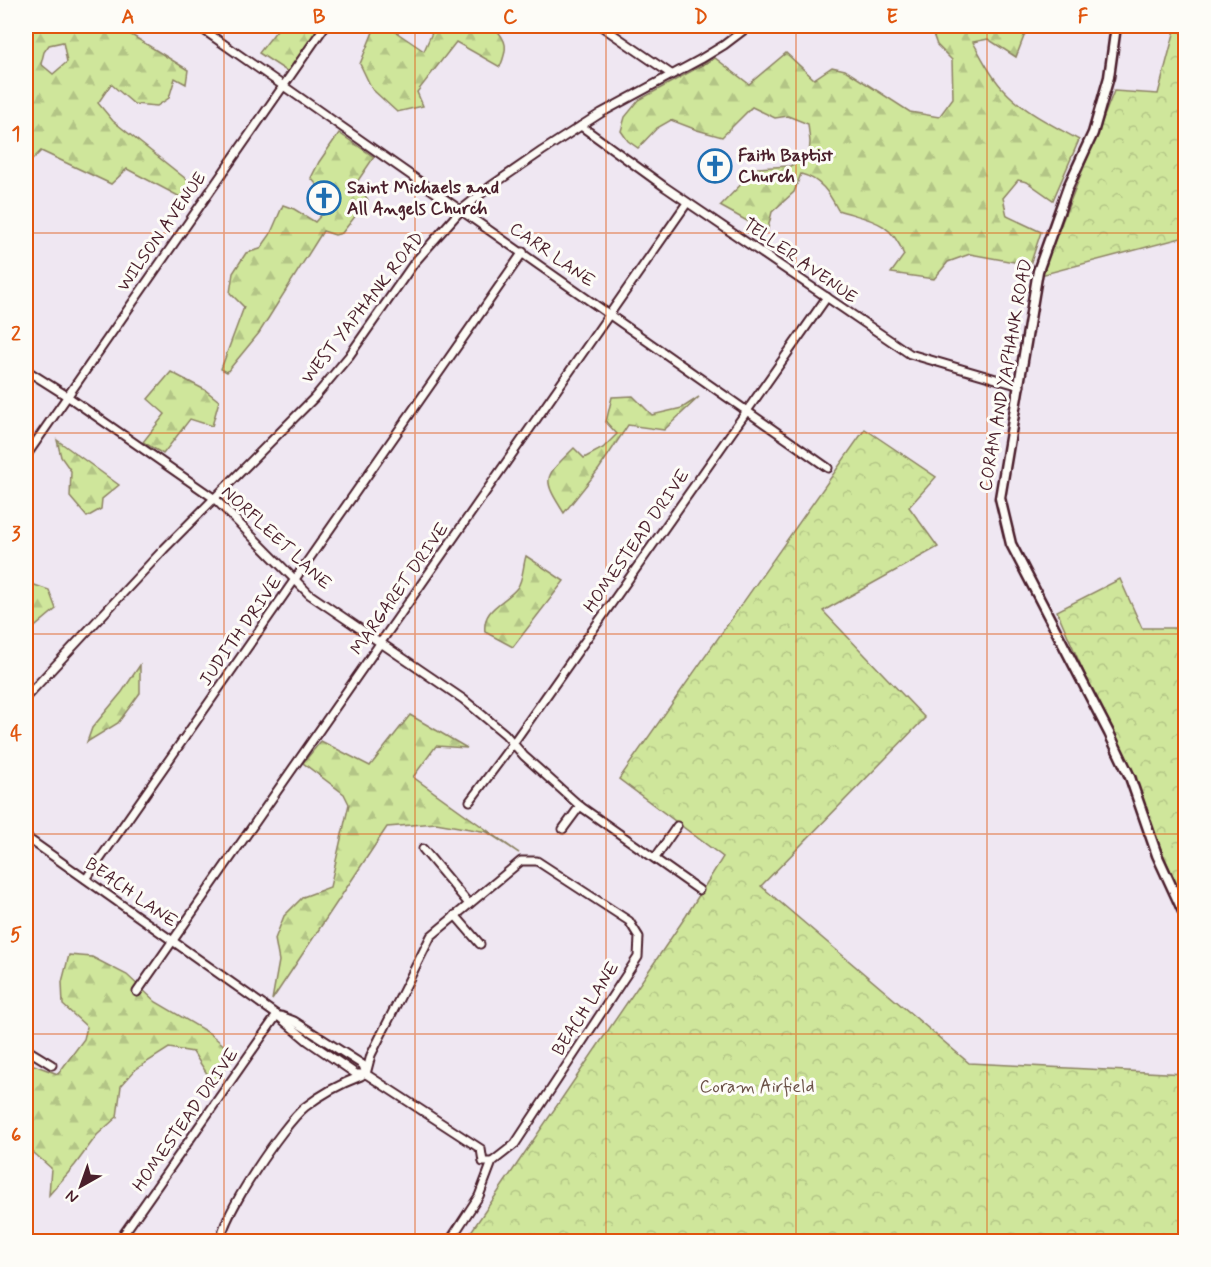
<svg xmlns="http://www.w3.org/2000/svg" width="1211" height="1267" viewBox="0 0 1211 1267" font-family="Mynerve,sans-serif">
<defs>
<pattern id="forest-firs" width="22" height="20" patternUnits="userSpaceOnUse" patternTransform="scale(1.5)"><rect width="22" height="20" fill="#cfe69b"/><path d="M5 1l3.5 6h-7zM16 11l3.5 6h-7z" fill="#b3c586"/></pattern>
<pattern id="park-crowns" width="20" height="18" patternUnits="userSpaceOnUse" patternTransform="scale(1.5)"><rect width="20" height="18" fill="#cfe69b"/><path d="M2 6a3 3 0 1 1 6 0M12 15a3 3 0 1 1 6 0" fill="none" stroke="#b3c586"/></pattern>
</defs>
<rect width="100%" height="100%" fill="#efe7f2"/>
<filter id="ink" filterUnits="userSpaceOnUse"><feTurbulence type="fractalNoise" baseFrequency=".0167" numOctaves="2"/><feDisplacementMap in="SourceGraphic" scale="12" xChannelSelector="R" yChannelSelector="G"/><feConvolveMatrix kernelMatrix="1 2 1 2 8 2 1 2 1" color-interpolation-filters="sRGB"/></filter>
<g filter="url(#ink)">
<g fill="url(#forest-firs)" stroke="#8c8263" stroke-width="1.5" fill-rule="evenodd">
<path d="M26,26H117L188,70L186,84L175,78L169,98L157,106L134,104L111,84L98,103L113,121L191,183L184,199L127,169L111,184L41,151L26,166ZM63,42L67,62L53,74L41,64L44,52L49,45Z"/>
<polygon points="280,26 321,26 288,72 259,53"/>
<path d="M387,26L424,51L435,26H493C508,41 508,48 500,67L456,42L417,92L423,106L397,112L372,89L360,64L375,27Z"/>
<path d="M930,26H1028L1016,57L988,39L973,42C982,58 991,77 1004,90C1024,112 1053,125 1079,140L1053,200L1027,182L1018,180L1003,198L1007,216L1041,232L1030,265L970,254L948,262L934,279L891,273L904,255C891,220 869,220 838,210C829,193 821,179 801,174L794,192L772,212L767,232L720,206L757,168L790,166L809,156L810,142L808,124L788,116L775,118L752,107L722,137L697,130L671,120L657,128L638,148L628,141L621,131L625,117L639,100L715,58L749,84L786,53L814,79L832,67L845,70L910,112L939,117L953,98L952,60L937,45Z"/>
<polygon points="339,133 374,157 357,182 368,200 342,233 335,235 323,231 259,333 227,372 221,369 244,307 230,293 233,273 246,253 260,249 270,235 283,205 294,209 315,222 332,203 311,178 319,162"/>
<polygon points="171,372 205,390 219,401 212,426 190,419 163,454 143,442 165,414 148,399"/>
<path d="M633,396L652,415L682,408L699,397L664,430L628,425L599,469L564,513C541,477 544,478 574,448L584,458L603,448L617,434L606,422L612,397Z"/>
<polygon points="57,440 119,485 102,499 101,509 87,517 70,497 71,471 61,457"/>
<path d="M526,556L564,581L513,647L485,632C482,608 505,603 517,588C523,581 523,565 526,556Z"/>
<polygon points="26,582 49,590 56,609 31,630 26,632"/>
<polygon points="140,665 140,693 118,723 87,742 92,728 122,692"/>
<polygon points="410,715 467,748 436,746 413,777 519,853 487,832 436,823 387,827 272,1000 279,961 275,939 284,916 303,897 330,887 349,804 344,794 303,763 321,741 370,766"/>
<polygon points="69,955 92,957 127,975 156,1002 209,1033 236,1055 213,1083 193,1052 169,1048 136,1069 121,1086 117,1117 97,1135 75,1165 49,1195 51,1168 26,1146 26,1062 58,1074 84,1039 87,1027 63,1005 62,982"/>
</g>
<g fill="url(#park-crowns)" stroke="#8c8263" stroke-width="1.5">
<polygon points="1176,26 1185,26 1185,237 1041,275 1114,91 1158,94"/>
<polygon points="865,429 936,477 909,507 938,547 823,611 925,718 761,886 969,1063 1185,1074 1185,1241 464,1242 686,916 723,857 619,779"/>
<polygon points="1120,579 1142,628 1185,628 1185,904 1057,611"/>
</g>
<g fill="none" stroke-linecap="round" stroke-linejoin="round">
<g stroke="#4a1f2b" stroke-width="11">
<g id="minor">
<polyline points="198,26 828,468"/>
<polyline points="601,26 671,74"/>
<polyline points="581,126 665,187 910,354 1020,386"/>
<polyline points="26,370 67,396 215,499 309,594 463,699 505,734 524,756 580,806 699,890"/>
<polyline points="26,456 325,26"/>
<polyline points="26,697 164,549 314,398 349,356 414,263 461,210 491,186 542,151 601,113 701,59 724,45 749,26"/>
<polyline points="470,801 514,742 827,297"/>
<polyline points="563,829 580,806"/>
<polyline points="26,837 277,1015 308,1041 356,1074 366,1074 481,1149 483,1162 492,1162"/>
<polyline points="423,849 469,904"/>
<polyline points="655,858 677,826"/>
<polyline points="86,879 523,252"/>
<polyline points="455,915 480,944"/>
<polyline points="137,992 687,203"/>
<polyline points="281,1016 294,1021 363,1065 366,1074"/>
<polyline points="26,1049 52,1065"/>
<polyline points="366,1074 371,1055 431,936 521,861 537,861 629,921 639,937 638,957 515,1144 492,1162 479,1196 449,1242"/>
<polyline points="118,1242 277,1015"/>
<path d="M220,1242C223,1214 283,1125 305,1107C323,1093 340,1084 361,1076"/>
</g>
</g>
<g stroke="#4a1f2b" stroke-width="13">
<polyline id="major" points="1116,26 1109,77 1093,133 1068,187 1038,271 1000,498 1011,544 1109,733 1130,777 1157,855 1186,918"/>
</g>
<use href="#minor" stroke="#fdfcf7" stroke-width="7"/>
<use href="#major" stroke="#fdfcf7" stroke-width="8"/>
</g>
</g>
<path fill="none" stroke="#e0560e" stroke-width="1.5" stroke-opacity="0.55" d="M224,26V1242M415,26V1242M606,26V1242M796,26V1242M987,26V1242M26,233H1186M26,433H1186M26,634H1186M26,834H1186M26,1034H1186"/>
<defs>
<g id="church-ring" transform="scale(1.725)"><circle r="9.5" fill="#fdfcf7" stroke="#1f6fb2" stroke-width="1.5"/><path d="M-1.2-6h2.4v3.5h3.3v2.4h-3.3V6h-2.4V-.1h-3.3v-2.4h3.3Z" fill="#1f6fb2"/></g>
</defs>
<g fill-rule="evenodd">
<use href="#church-ring" x="715" y="166"/>
<use href="#church-ring" x="324" y="198"/>
</g>
<g text-anchor="middle" dominant-baseline="central" stroke-width="6" stroke-linejoin="round" paint-order="stroke">
<g font-size="18" font-weight="bold" fill="#4a1f2b" stroke="#fdfcf7" text-anchor="start">
<text x="738" y="156">Faith Baptist<tspan x="738" dy="21">Church</tspan></text>
<text x="347" y="188">Saint Michaels and<tspan x="347" dy="21">All Angels Church</tspan></text>
</g>
<g font-size="18" fill="#4a1f2b" stroke="#fdfcf7">
<text transform="translate(162 232) rotate(-55)">WILSON AVENUE</text>
<text transform="translate(552 255) rotate(35)">CARR LANE</text>
<text transform="translate(800 261) rotate(35)">TELLER AVENUE</text>
<text transform="translate(363 308) rotate(-52)">WEST YAPHANK ROAD</text>
<text transform="translate(1006 375) rotate(-80)">CORAM AND YAPHANK ROAD</text>
<text transform="translate(276 538) rotate(43)">NORFLEET LANE</text>
<text transform="translate(637 541) rotate(-55)">HOMESTEAD DRIVE</text>
<text transform="translate(400 589) rotate(-55)">MARGARET DRIVE</text>
<text transform="translate(241 631) rotate(-55)">JUDITH DRIVE</text>
<text transform="translate(131 893) rotate(35)">BEACH LANE</text>
<text transform="translate(586 1009) rotate(-57)">BEACH LANE</text>
<text transform="translate(186 1120) rotate(-55)">HOMESTEAD DRIVE</text>
</g>
<g font-size="18" fill="#6b5147" stroke="#fdfcf7">
<text x="757" y="1087">Coram Airfield</text>
</g>
</g>
<rect width="1211" height="1267" fill="none" stroke="#fdfcf7" stroke-width="66"/>
<g transform="translate(81 1186) rotate(220)" stroke="#fdfcf7" stroke-width="4.5" paint-order="stroke">
<path d="M0-4.5L10 22L0 15L-10 22Z" fill="#4a1f2b"/>
<text y="-9" font-size="16" font-weight="bold" text-anchor="middle" fill="#4a1f2b">N</text>
</g>
<rect x="33" y="33" width="1145" height="1201" fill="none" stroke="#e0560e" stroke-width="2"/>
<g font-size="20" text-anchor="middle" font-weight="bold" fill="#e0560e">
<text x="128" y="23">A</text>
<text x="319" y="23">B</text>
<text x="510" y="23">C</text>
<text x="701" y="23">D</text>
<text x="892" y="23">E</text>
<text x="1083" y="23">F</text>
<text x="16" y="140">1</text>
<text x="16" y="340">2</text>
<text x="16" y="540">3</text>
<text x="16" y="740">4</text>
<text x="16" y="941">5</text>
<text x="16" y="1141">6</text>
</g>
</svg>
